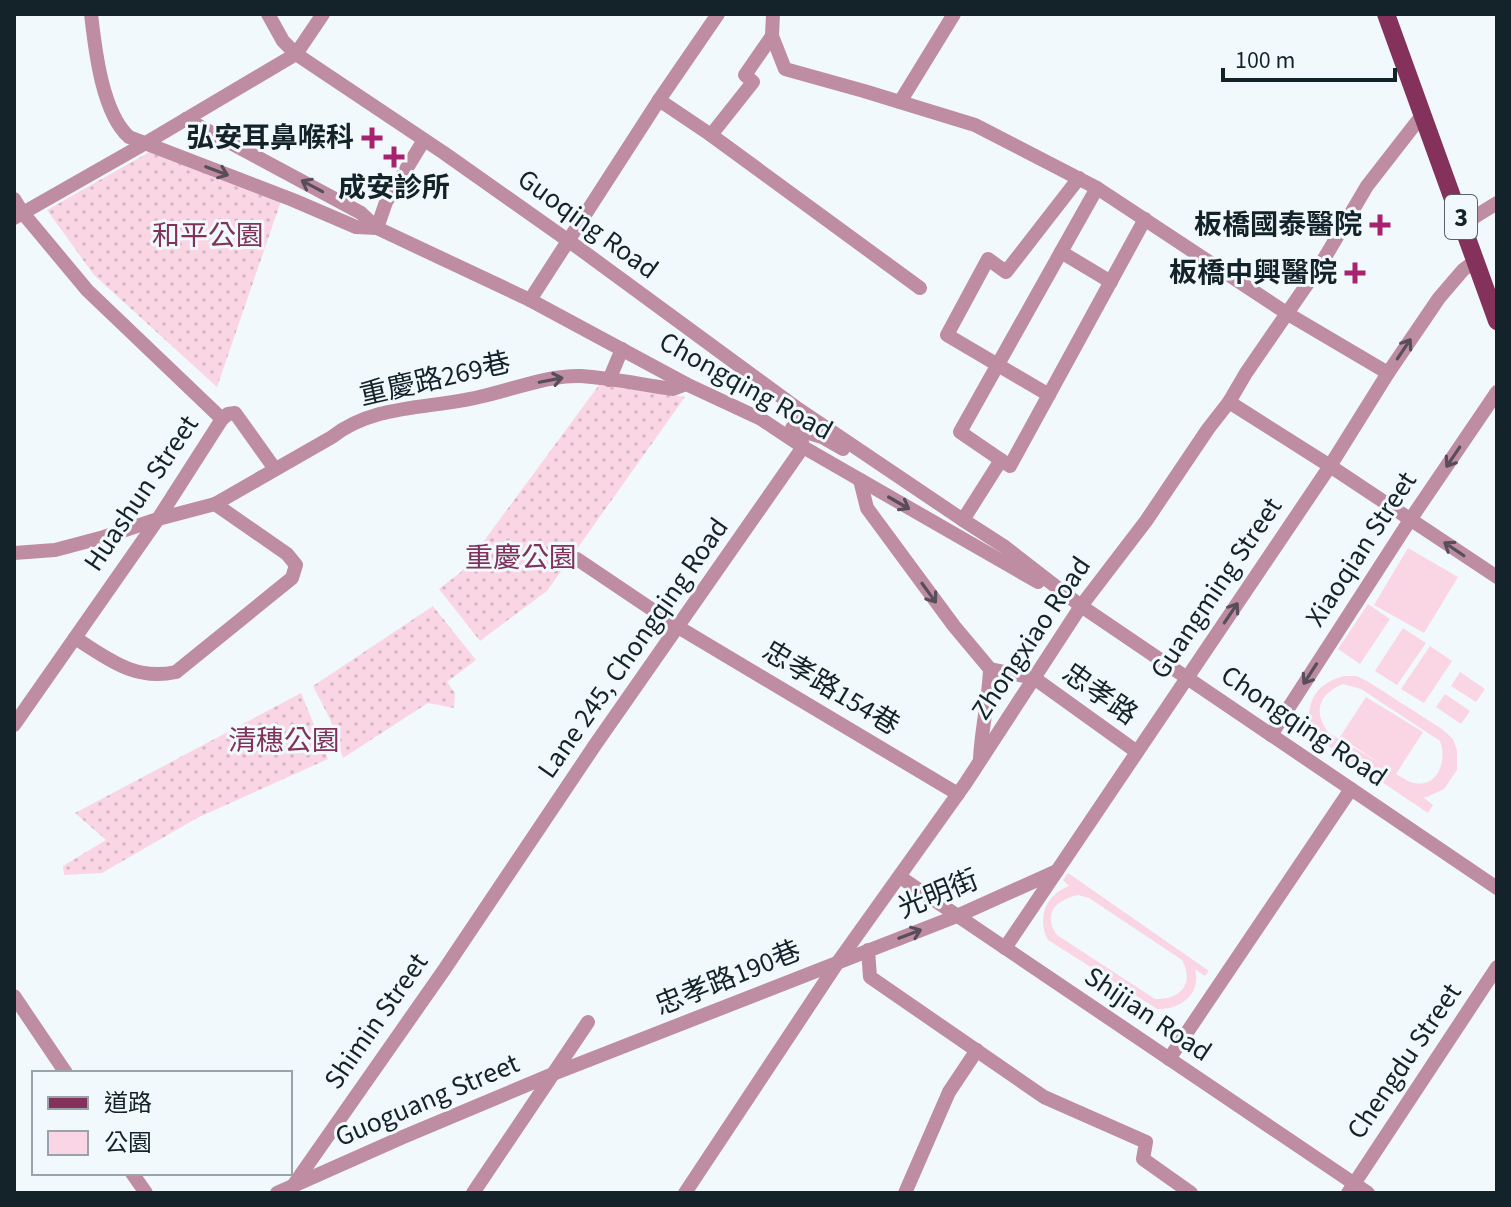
<svg xmlns="http://www.w3.org/2000/svg" width="1511" height="1207" viewBox="0 0 1511 1207" font-family="'Source Sans 3','Noto Sans TC',sans-serif">
<defs>
<pattern id="green-dots" width="8" height="8" patternUnits="userSpaceOnUse" patternTransform="scale(2)"><rect width="8" height="8" fill="#fad6e4"/><path d="M2 2h.1M6 6h.1" fill="none" stroke="#d5b7c4" stroke-width="1.8" stroke-linecap="round"/></pattern>
</defs>
<rect width="100%" height="100%" fill="#f2f9fd"/>
<g fill="url(#green-dots)">
<polygon points="151,151 281,201 217,387 94,275 47,210"/>
<polygon points="599,385 685,397 547,591 480,641 439,589 461,572"/>
<polygon points="433,606 476,660 447,682 455,693 454,708 428,703 343,758 330,719 313,686"/>
<polygon points="301,693 328,759 197,818 102,873 64,875 63,866 106,840 75,813"/>
</g>
<g fill="#fad6e4" fill-rule="evenodd">
<polygon points="1408,548 1458,577 1424,633 1374,605"/>
<polygon points="1368,604 1390,619 1360,664 1338,649"/>
<polygon points="1403,628 1426,643 1397,685 1375,671"/>
<polygon points="1430,646 1452,661 1424,703 1401,689"/>
<polygon points="1460,672 1485,689 1476,702 1451,686"/>
<path d="M1344,676H1356L1367,681L1442,729L1453,739L1457,750V770L1444,789L1427,797H1423L1433,805L1428,813L1294,723L1299,714L1309,721C1308,696 1321,682 1344,676ZM1343,684L1361,689L1440,741C1447,759 1439,788 1414,783C1408,782 1402,777 1396,774L1423,732L1366,697L1340,737L1381,764L1329,733C1312,712 1319,694 1343,684Z"/>
<polygon points="1445,694 1470,711 1461,724 1436,707"/>
<path d="M1068,873L1209,971L1205,976L1195,969C1202,994 1180,1010 1157,1009L1048,940C1036,917 1047,894 1069,886L1063,880ZM1078,895L1089,898L1182,960C1195,984 1180,1000 1155,999L1057,935C1042,914 1056,900 1078,895Z"/>
</g>
<g fill="none" stroke-linecap="round" stroke-linejoin="round">
<g stroke="#be8da2" stroke-width="14">
<path d="M91,14C95,49 102,113 129,137L293,200L356,227L377,228"/>
<polyline points="268,14 283,41 296,54 444,153 580,249 794,406 963,520 1005,547 1081,606 1497,888"/>
<polyline points="772,36 785,69 864,91 975,125 1097,188 1288,314 1388,373"/>
<polyline points="659,100 711,135 753,82 745,75 772,36 773,14"/>
<polyline points="900,102 954,14"/>
<polyline points="186,119 361,213 377,228 530,300 686,384 761,419 803,447 1038,582"/>
<polyline points="711,135 920,288"/>
<polyline points="14,199 22,212 87,290 222,419"/>
<polyline points="14,218 144,144 296,54 323,14"/>
<polyline points="1463,224 1497,203"/>
<polyline points="377,228 386,202 424,140"/>
<polyline points="1061,252 1097,188"/>
<polyline points="530,300 659,100 718,14"/>
<polyline points="609,380 622,349"/>
<polyline points="1049,395 947,335 988,259 1006,272 1079,178"/>
<polyline points="1229,402 1330,466 1497,577"/>
<polyline points="792,428 822,437 843,449"/>
<polyline points="1001,460 960,432 1061,252 1111,282"/>
<path d="M860,480L867,508L954,626L990,669C989,700 981,730 980,760"/>
<polyline points="963,520 1001,460 1010,466 1145,219"/>
<path d="M14,553L55,550L104,537L158,519L215,504L332,437C374,404 429,409 479,397C512,390 547,375 581,376C612,378 643,385 673,389L686,384"/>
<polyline points="577,559 678,627 958,794"/>
<path d="M75,638C109,659 134,681 176,672L292,578L296,565L287,554L215,504"/>
<polyline points="990,669 1034,678 1137,752"/>
<polyline points="14,725 158,519 222,419 228,414 235,413 275,469"/>
<polyline points="1271,735 1410,520 1497,392"/>
<polyline points="900,877 1368,1193"/>
<polyline points="1005,948 1330,466 1388,373 1439,298 1463,270 1475,261"/>
<polyline points="868,950 870,977 1044,1097 1146,1142 1143,1159 1191,1193"/>
<polyline points="14,996 66,1073"/>
<polyline points="1169,1059 1351,789"/>
<polyline points="132,1173 146,1193"/>
<polyline points="277,1193 403,1137 553,1074 957,916 1057,871"/>
<polyline points="288,1193 444,970 595,745 803,447 794,406"/>
<polyline points="473,1193 588,1022"/>
<polyline points="685,1193 838,962 965,784 1081,606 1146,521 1208,429 1229,402 1246,373 1321,264 1367,186 1423,114"/>
<polyline points="905,1193 949,1092 977,1050"/>
<polyline points="1348,1193 1497,967"/>
</g>
<polyline stroke="#84315c" stroke-width="18" points="1386,14 1497,321"/>
</g>
<defs><path id="oneway-shaft" d="M-6 0H5M1.5-3L5.5 0L1.5 3" fill="none" stroke-width="1.6" stroke-linecap="round" stroke-linejoin="round" transform="scale(2)"/></defs>
<g stroke="#584d5a">
<use href="#oneway-shaft" transform="translate(217 171) rotate(21)"/>
<use href="#oneway-shaft" transform="translate(312 186) rotate(-152)"/>
<use href="#oneway-shaft" transform="translate(1404 349) rotate(-56)"/>
<use href="#oneway-shaft" transform="translate(551 380) rotate(-11)"/>
<use href="#oneway-shaft" transform="translate(1453 457) rotate(124)"/>
<use href="#oneway-shaft" transform="translate(899 503) rotate(30)"/>
<use href="#oneway-shaft" transform="translate(1454 549) rotate(-146)"/>
<use href="#oneway-shaft" transform="translate(929 593) rotate(54)"/>
<use href="#oneway-shaft" transform="translate(1231 613) rotate(-56)"/>
<use href="#oneway-shaft" transform="translate(1310 674) rotate(123)"/>
<use href="#oneway-shaft" transform="translate(910 934) rotate(-21)"/>
</g>
<g fill="#a7236e" stroke="#f2f9fd" stroke-width="3">
<path d="M368 126h8v8h8v8h-8v8h-8v-8h-8v-8h8z"/>
<path d="M390 145h8v8h8v8h-8v8h-8v-8h-8v-8h8z"/>
<path d="M1376 213h8v8h8v8h-8v8h-8v-8h-8v-8h8z"/>
<path d="M1351 261h8v8h8v8h-8v8h-8v-8h-8v-8h8z"/>
</g>
<g text-anchor="middle" dominant-baseline="central" stroke-width="6" stroke-linejoin="round" paint-order="stroke">
<rect fill="#f2f9fd" stroke="#576369" stroke-width="2" x="1445" y="195" width="32" height="44" rx="6"/>
<g font-size="26" font-weight="bold" fill="#14232a">
<text x="1461" y="217">3</text>
</g>
<g font-size="28" font-weight="bold" fill="#14232a" stroke="#f2f9fd" text-anchor="end">
<text x="354" y="138">弘安耳鼻喉科</text>
<text x="394" y="188" text-anchor="middle">成安診所</text>
<text x="1362" y="225">板橋國泰醫院</text>
<text x="1337" y="273">板橋中興醫院</text>
</g>
<g font-size="28" fill="#14232a" stroke="#f2f9fd">
<text transform="translate(588 224) rotate(36)">Guoqing Road</text>
<text transform="translate(435 379) rotate(-13)">重慶路269巷</text>
<text transform="translate(746 386) rotate(29)">Chongqing Road</text>
<text transform="translate(141 493) rotate(-56)">Huashun Street</text>
<text transform="translate(1361 549) rotate(-57)">Xiaoqian Street</text>
<text transform="translate(1216 588) rotate(-56)">Guangming Street</text>
<text transform="translate(1031 638) rotate(-56)">Zhongxiao Road</text>
<text transform="translate(633 648) rotate(-55)">Lane 245, Chongqing Road</text>
<text transform="translate(831 688) rotate(31)">忠孝路154巷</text>
<text transform="translate(1100 694) rotate(35)">忠孝路</text>
<text transform="translate(1304 726) rotate(34)">Chongqing Road</text>
<text transform="translate(938 894) rotate(-22)">光明街</text>
<text transform="translate(728 978) rotate(-22)">忠孝路190巷</text>
<text transform="translate(1148 1014) rotate(34)">Shijian Road</text>
<text transform="translate(376 1021) rotate(-55)">Shimin Street</text>
<text transform="translate(1404 1061) rotate(-56)">Chengdu Street</text>
<text transform="translate(427 1100) rotate(-23)">Guoguang Street</text>
</g>
<g font-size="28" fill="#7f325a" stroke="#f2f9fd">
<text x="208" y="236">和平公園</text>
<text x="521" y="558">重慶公園</text>
<text x="284" y="741">清穗公園</text>
</g>
</g>
<rect width="1511" height="1207" fill="none" stroke="#14232a" stroke-width="32"/>
<rect x="32" y="1071" width="260" height="104" fill="#f2f9fd" stroke="#99a3a9" stroke-width="2"/>
<rect x="48" y="1097" width="40" height="12" fill="#84315c" stroke="#99a3a9" stroke-width="2"/>
<text x="104" y="1111" font-size="24" fill="#14232a">道路</text>
<rect x="48" y="1131" width="40" height="24" fill="#fad6e4" stroke="#99a3a9" stroke-width="2"/>
<text x="104" y="1151" font-size="24" fill="#14232a">公園</text>
<path d="M1223 68v12h172v-12" fill="none" stroke="#14232a" stroke-width="4"/>
<text x="1235" y="68" font-size="24" fill="#14232a" stroke="#f2f9fd" stroke-width="6" paint-order="stroke">100 m</text>
</svg>
